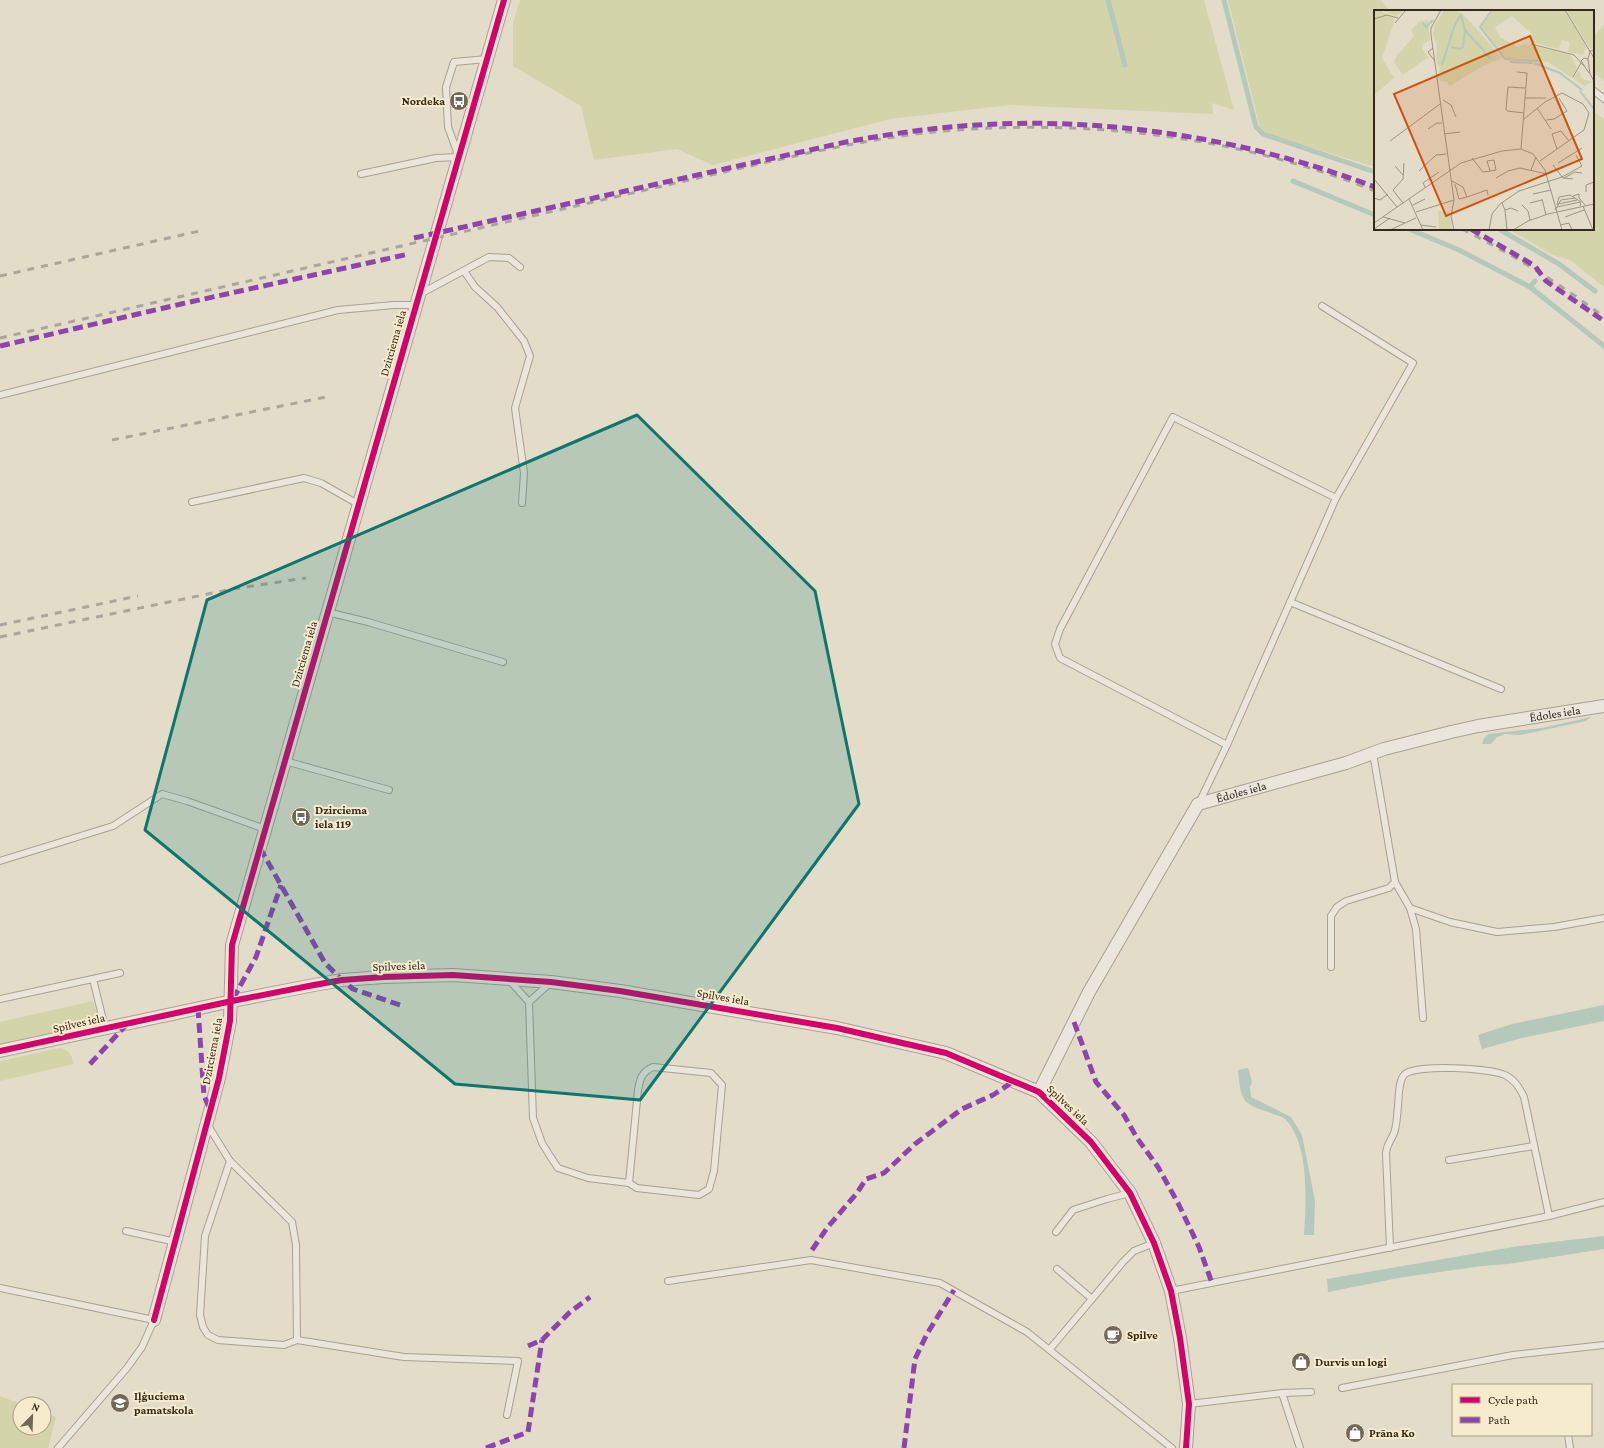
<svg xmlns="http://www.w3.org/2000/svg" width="1604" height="1448" viewBox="0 0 1604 1448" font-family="'Crimson Pro',serif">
<rect width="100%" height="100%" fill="#e3dcc8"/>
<g fill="#d3d4a9">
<polygon points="520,0 1204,0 1234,110 1212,103 1213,114 1010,105 890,119 713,165 677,149 594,160 581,106 513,66 513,23"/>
<polygon points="1228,0 1381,0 1389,11 1375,11 1375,167 1267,134 1260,128"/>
<polygon points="1604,24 1604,81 1593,72 1593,38"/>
<polygon points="1593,111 1604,119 1604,287 1570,260 1553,255 1508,229 1593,229"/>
<polygon points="93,1001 97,1014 96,1023 0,1044 0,1022"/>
<path d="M59,1048C70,1049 71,1055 74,1064L0,1081V1061Z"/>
<polygon points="0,1396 21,1404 20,1428 44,1428 44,1412 56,1417 48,1448 0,1448"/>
</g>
<g fill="#b5c8bc">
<polygon points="1591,717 1586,721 1520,735 1505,734 1497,737 1491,744 1482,744 1484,738 1489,734 1542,728"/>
<polygon points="1604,1005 1604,1021 1522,1038 1482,1049 1478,1035 1512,1024"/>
<path d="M1248,1068L1252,1082L1250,1087L1251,1097L1291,1117L1302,1135L1315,1201L1314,1235H1304C1306,1202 1310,1144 1285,1119C1282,1116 1275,1115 1271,1113C1241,1104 1241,1100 1238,1070Z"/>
<polygon points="1604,1236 1604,1249 1508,1264 1482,1266 1404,1277 1328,1292 1327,1279 1519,1246"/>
</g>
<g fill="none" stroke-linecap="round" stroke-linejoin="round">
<g stroke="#b5c8bc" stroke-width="5">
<polyline points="1108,0 1125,65"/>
<polyline points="1224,0 1256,127 1263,134 1375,172"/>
<polyline points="1293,181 1375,215"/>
<polyline points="1409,229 1459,250 1530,287 1535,281"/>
<polyline points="1499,229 1559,264 1595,291"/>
<polyline points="1530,287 1604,346"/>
</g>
<g stroke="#a8a092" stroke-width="8">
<g id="service">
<polyline points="1593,90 1604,99"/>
<polyline points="361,174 436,158 459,157 448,127 446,87 454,62 487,59"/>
<polyline points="464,271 475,287 497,307 524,341 530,356 515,408 524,473 522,503"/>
<polyline points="420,294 489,257 509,258 520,267"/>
<polyline points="0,395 338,310 394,305 416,305"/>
<polyline points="192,502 304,478 321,483 358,504"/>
<polyline points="1290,602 1501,689"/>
<polyline points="327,612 368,622 503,662"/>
<polyline points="1227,745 1060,658 1055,644 1060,629 1173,417 1336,498"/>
<polyline points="1373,753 1395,882 1410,908 1416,929 1423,1018"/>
<polyline points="285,761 389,790"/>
<polyline points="1199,803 1227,745 1336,498 1413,363 1322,306"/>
<polyline points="0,861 113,826 162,794 187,801 265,829"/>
<polyline points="1410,908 1450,922 1497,932 1554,927 1604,918"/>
<polyline points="1331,967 1331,916 1337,907 1346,901 1389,888 1395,882"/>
<polyline points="93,979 105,1028"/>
<path d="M509,980L529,1002L533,1118L542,1143L550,1156L558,1168L588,1178L629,1183L637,1188L699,1195L709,1189L714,1171L722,1085L711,1073L653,1067C642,1072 640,1078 638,1090L629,1183"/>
<polyline points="0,999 120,973"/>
<polyline points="529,1002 550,983"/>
<polyline points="207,1124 230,1161 292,1222 296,1245 297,1340 404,1357 518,1361 507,1415"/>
<polyline points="1449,1160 1534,1146"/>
<polyline points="230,1161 205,1236 200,1315 203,1327 208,1335 218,1340 284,1345 297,1340"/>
<polyline points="126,1231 176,1242"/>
<polyline points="1056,1232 1073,1210 1107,1199 1130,1193"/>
<path d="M1390,1248L1386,1153C1387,1143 1391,1141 1394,1133C1397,1125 1397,1115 1398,1106C1399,1098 1398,1080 1405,1074C1417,1064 1490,1068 1505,1075C1515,1080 1519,1087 1524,1097L1549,1216"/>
<polyline points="1057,1269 1092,1299"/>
<polyline points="668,1281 811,1260 940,1283 1027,1332 1172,1448"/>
<polyline points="0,1288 154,1320 142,1347 127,1368 58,1448"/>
<polyline points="1171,1291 1549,1216 1604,1202"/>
<polyline points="1050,1349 1123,1262 1134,1251 1154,1243"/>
<polyline points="1342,1388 1513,1355 1604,1345"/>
<polyline points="1282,1393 1300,1448"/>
<polyline points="1189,1404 1282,1393 1311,1392"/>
<polyline points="1568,1435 1570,1448"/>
</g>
</g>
<g stroke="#a8a092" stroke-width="14">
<g id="minor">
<polyline points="0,1051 232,1001 314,985 342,980 384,977 453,975 551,982 620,991 837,1028 946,1053 1039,1092 1091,1142 1130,1193 1154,1243 1171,1291 1180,1338 1189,1404 1186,1448"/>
<path id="s1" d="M1039,1092L1089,992L1198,804L1346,763L1384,749L1451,732L1478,726L1604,706"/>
<polyline points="154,1320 219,1078 230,1021 232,945 504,0"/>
</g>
</g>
<use href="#service" stroke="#ebe6db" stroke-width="6"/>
<use href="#minor" stroke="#ebe6db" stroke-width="12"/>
<g stroke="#aaa69c" stroke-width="3" stroke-dasharray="7 7" stroke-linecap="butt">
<path d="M1462,229C1512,254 1559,283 1604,317"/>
<polyline points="0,276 204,230"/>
<path d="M0,338L772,161C822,150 872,139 924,133C1075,117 1233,134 1375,191"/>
<polyline points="112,440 331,396"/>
<polyline points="0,625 138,596"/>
<polyline points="0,637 232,589 306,578"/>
</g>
<g stroke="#8e44ad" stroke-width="5" stroke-dasharray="10 5" stroke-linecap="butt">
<polyline points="1471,229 1535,266 1546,281 1604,321"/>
<path d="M414,238L846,142C884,135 923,129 962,126C1102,115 1245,138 1375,187"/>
<polyline points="0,346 181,304 409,254"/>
<polyline points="260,848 325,963 342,980 353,989 400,1005"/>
<polyline points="233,999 256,957 281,885"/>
<polyline points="198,1008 204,1096 210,1109"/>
<polyline points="1074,1022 1096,1082 1124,1115 1137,1138 1158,1167 1178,1203 1199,1247 1212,1283"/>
<polyline points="90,1064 127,1024"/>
<polyline points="812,1250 827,1228 857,1193 866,1179 884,1173 915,1144 962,1109 993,1095 1014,1081"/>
<polyline points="528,1346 542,1340 570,1312 590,1297"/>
<polyline points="486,1448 528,1432 542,1340"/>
<polyline points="904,1448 915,1359 927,1334 954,1290"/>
</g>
<g stroke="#f6ebcc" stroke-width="8">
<g id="cycleway">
<polyline points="0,1051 232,1001 314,985 342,980 384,977 453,975 551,982 620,991 837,1028 946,1053 1039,1092 1091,1142 1130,1193 1154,1243 1171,1291 1180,1338 1189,1404 1186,1448"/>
<polyline points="154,1320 219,1078 230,1021 232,945 504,0"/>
</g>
</g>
<use href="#cycleway" stroke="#d6006c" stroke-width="6"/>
</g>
<path fill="#0f766e" fill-opacity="0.2" stroke="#0f766e" stroke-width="3" stroke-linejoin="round" d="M637,415L815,591L859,804L640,1100L455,1084L145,830L207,600Z"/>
<defs>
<g id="bus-disc" transform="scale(1)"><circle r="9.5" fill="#736758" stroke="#f6ebcc"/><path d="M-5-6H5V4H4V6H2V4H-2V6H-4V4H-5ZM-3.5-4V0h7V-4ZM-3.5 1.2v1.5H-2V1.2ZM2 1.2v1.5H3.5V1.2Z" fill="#fff"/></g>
<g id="cafe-disc" transform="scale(1)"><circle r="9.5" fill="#736758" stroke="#f6ebcc"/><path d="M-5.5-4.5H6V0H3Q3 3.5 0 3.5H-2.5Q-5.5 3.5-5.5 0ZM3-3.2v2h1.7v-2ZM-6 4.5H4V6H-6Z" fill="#fff"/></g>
<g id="shop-disc" transform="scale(1)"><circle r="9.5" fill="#736758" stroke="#f6ebcc"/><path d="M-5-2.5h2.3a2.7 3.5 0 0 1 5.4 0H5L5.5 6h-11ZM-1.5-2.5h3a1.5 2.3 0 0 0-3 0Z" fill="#fff"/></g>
<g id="school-disc" transform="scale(1)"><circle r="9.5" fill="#736758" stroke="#f6ebcc"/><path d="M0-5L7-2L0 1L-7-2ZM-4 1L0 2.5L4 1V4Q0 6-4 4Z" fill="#fff"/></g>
</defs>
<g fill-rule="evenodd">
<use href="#bus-disc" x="459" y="101"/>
<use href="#bus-disc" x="301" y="817"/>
<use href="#cafe-disc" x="1113" y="1335"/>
<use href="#shop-disc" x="1301" y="1362"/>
<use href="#school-disc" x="120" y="1403"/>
<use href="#shop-disc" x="1355" y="1433"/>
</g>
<g text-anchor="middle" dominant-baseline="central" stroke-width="4" stroke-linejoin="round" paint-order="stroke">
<g font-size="12" font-weight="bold" fill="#36281b" stroke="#f6ebcc" text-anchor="start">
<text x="445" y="101" text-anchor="end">Nordeka</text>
<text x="315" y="810">Dzirciema<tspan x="315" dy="14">iela 119</tspan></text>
<text x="1127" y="1335">Spilve</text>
<text x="1315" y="1362">Durvis un logi</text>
<text x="134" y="1396">Iļģuciema<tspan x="134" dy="14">pamatskola</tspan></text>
<text x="1369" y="1433">Prāna Ko</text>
</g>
<g font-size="12" fill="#36281b" stroke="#f6ebcc">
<text transform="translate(393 343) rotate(-74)">Dzirciema iela</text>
<text transform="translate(304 654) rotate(-74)">Dzirciema iela</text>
<text stroke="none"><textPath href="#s1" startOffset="698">Ēdoles iela</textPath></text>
<text stroke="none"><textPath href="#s1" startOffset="374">Ēdoles iela</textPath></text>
<text transform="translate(399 966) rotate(-2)">Spilves iela</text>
<text transform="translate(723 997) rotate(10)">Spilves iela</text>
<text transform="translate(79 1023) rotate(-13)">Spilves iela</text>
<text transform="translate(212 1051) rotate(-79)">Dzirciema iela</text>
<text transform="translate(1068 1105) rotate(43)">Spilves iela</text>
</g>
</g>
<g transform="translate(1374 10)">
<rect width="220" height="220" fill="#e3dcc8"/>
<path d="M0,0H5L21,9L8,48L20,68L0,85ZM7,0H31L22,6ZM70,0H81L89,4L128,48L109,56L76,76L73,72L66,71L64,67L66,59L62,50L63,34L59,26L60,16ZM119,0H190L212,36L209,45L194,42L196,32L188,30L185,39L157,32L158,24L138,6L121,17L126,27L143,37L152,34L196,45L203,57L198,68L174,52L150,48L131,49L107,17ZM192,0H220V39L216,38ZM54,10L56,30L48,35V39L54,47L29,65L20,52L23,45L40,26L37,20L46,11ZM205,61L208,69L218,72L210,76L199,68ZM64,201L75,202L78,220H65Z" fill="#d3d4a9"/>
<path fill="none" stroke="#b5c8bc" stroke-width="2" d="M118,0L106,17L131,49L165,51M87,5L91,20L117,49M49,13L52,17L59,10M77,37L86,39L89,37L91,20M136,52L159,53M160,53L186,63L208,80M68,55L80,17L87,4M206,81L220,99"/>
<path fill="none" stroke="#9e9483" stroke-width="1" d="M67,0L57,18V25L80,190L77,206L80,220M191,0L220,48M0,9L13,5L24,8M21,13L32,0M157,34L200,45L210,56M59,38L54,42L60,50M220,40L216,41L214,49L216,64L220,71M214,49L210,48L207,51L215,63M143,62L153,63L147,139M199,67L207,53M151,88H172M69,90L77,95L82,107M163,98L177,119M150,103L133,101L132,99L134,77L151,78M150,109L171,92L188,83L209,94L215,103L210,120L166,151M172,110L180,109L193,101L185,88M54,119L63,113H68M70,124L86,122M16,131L66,94M183,139L178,124L187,121L195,131M98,148L109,162L117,161L122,160L120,150L113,151L116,161M184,153L208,138M179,155L189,168L199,169M21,156L29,165M157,160L162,147M45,161L62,145L72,144M122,168L134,161L146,158L173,164M190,168L201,162L208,163M0,169L23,197M78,171L89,177L93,187L113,180L114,185M81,174L85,189L93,187M51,177L49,173L65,162M212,182V175L220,172M159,184L177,180M199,186L205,184V188L212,196M0,188L6,190L14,184M35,189L49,220M168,189L172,205M29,193L19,180L29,169L30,153M128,193L131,200L137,198L144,201M156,193L168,190M184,194L203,190M39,195L51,189M148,195L154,201L156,210M183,195L185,187L196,185L201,188M209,196L219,220M183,197L206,192M131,200L133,220M181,200L187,190L201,188L207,192L206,196M42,202L80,190M9,207L31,213L42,208M191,207L210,200M0,213L87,153L128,141L147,139L159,144L171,160L188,220M47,215L62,217M186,215L195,213L198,220M0,219L16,208M16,220L31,213M115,220L118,204L126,194L145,181L188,167L208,156L202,145M139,220L154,211L174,204L220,194"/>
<path fill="#cd520e" fill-opacity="0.15" stroke="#cd520e" stroke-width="2" d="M156,26L208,149L72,206L20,84Z"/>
<rect width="220" height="220" fill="none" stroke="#36281b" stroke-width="2"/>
</g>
<rect x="1452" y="1384" width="140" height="52" fill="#f6ebcc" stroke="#a99d85"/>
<rect x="1460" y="1397" width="20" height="6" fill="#d6006c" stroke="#a99d85"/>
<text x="1488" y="1404" font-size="12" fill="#36281b">Cycle path</text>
<rect x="1460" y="1417" width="20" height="6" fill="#8e44ad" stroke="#a99d85"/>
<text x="1488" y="1424" font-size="12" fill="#36281b">Path</text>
<g transform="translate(32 1416) rotate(23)"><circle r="19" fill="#f6ebcc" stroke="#a99d85"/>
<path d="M0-3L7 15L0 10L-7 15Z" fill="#736758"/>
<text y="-6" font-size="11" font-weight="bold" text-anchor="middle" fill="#36281b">N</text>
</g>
</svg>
